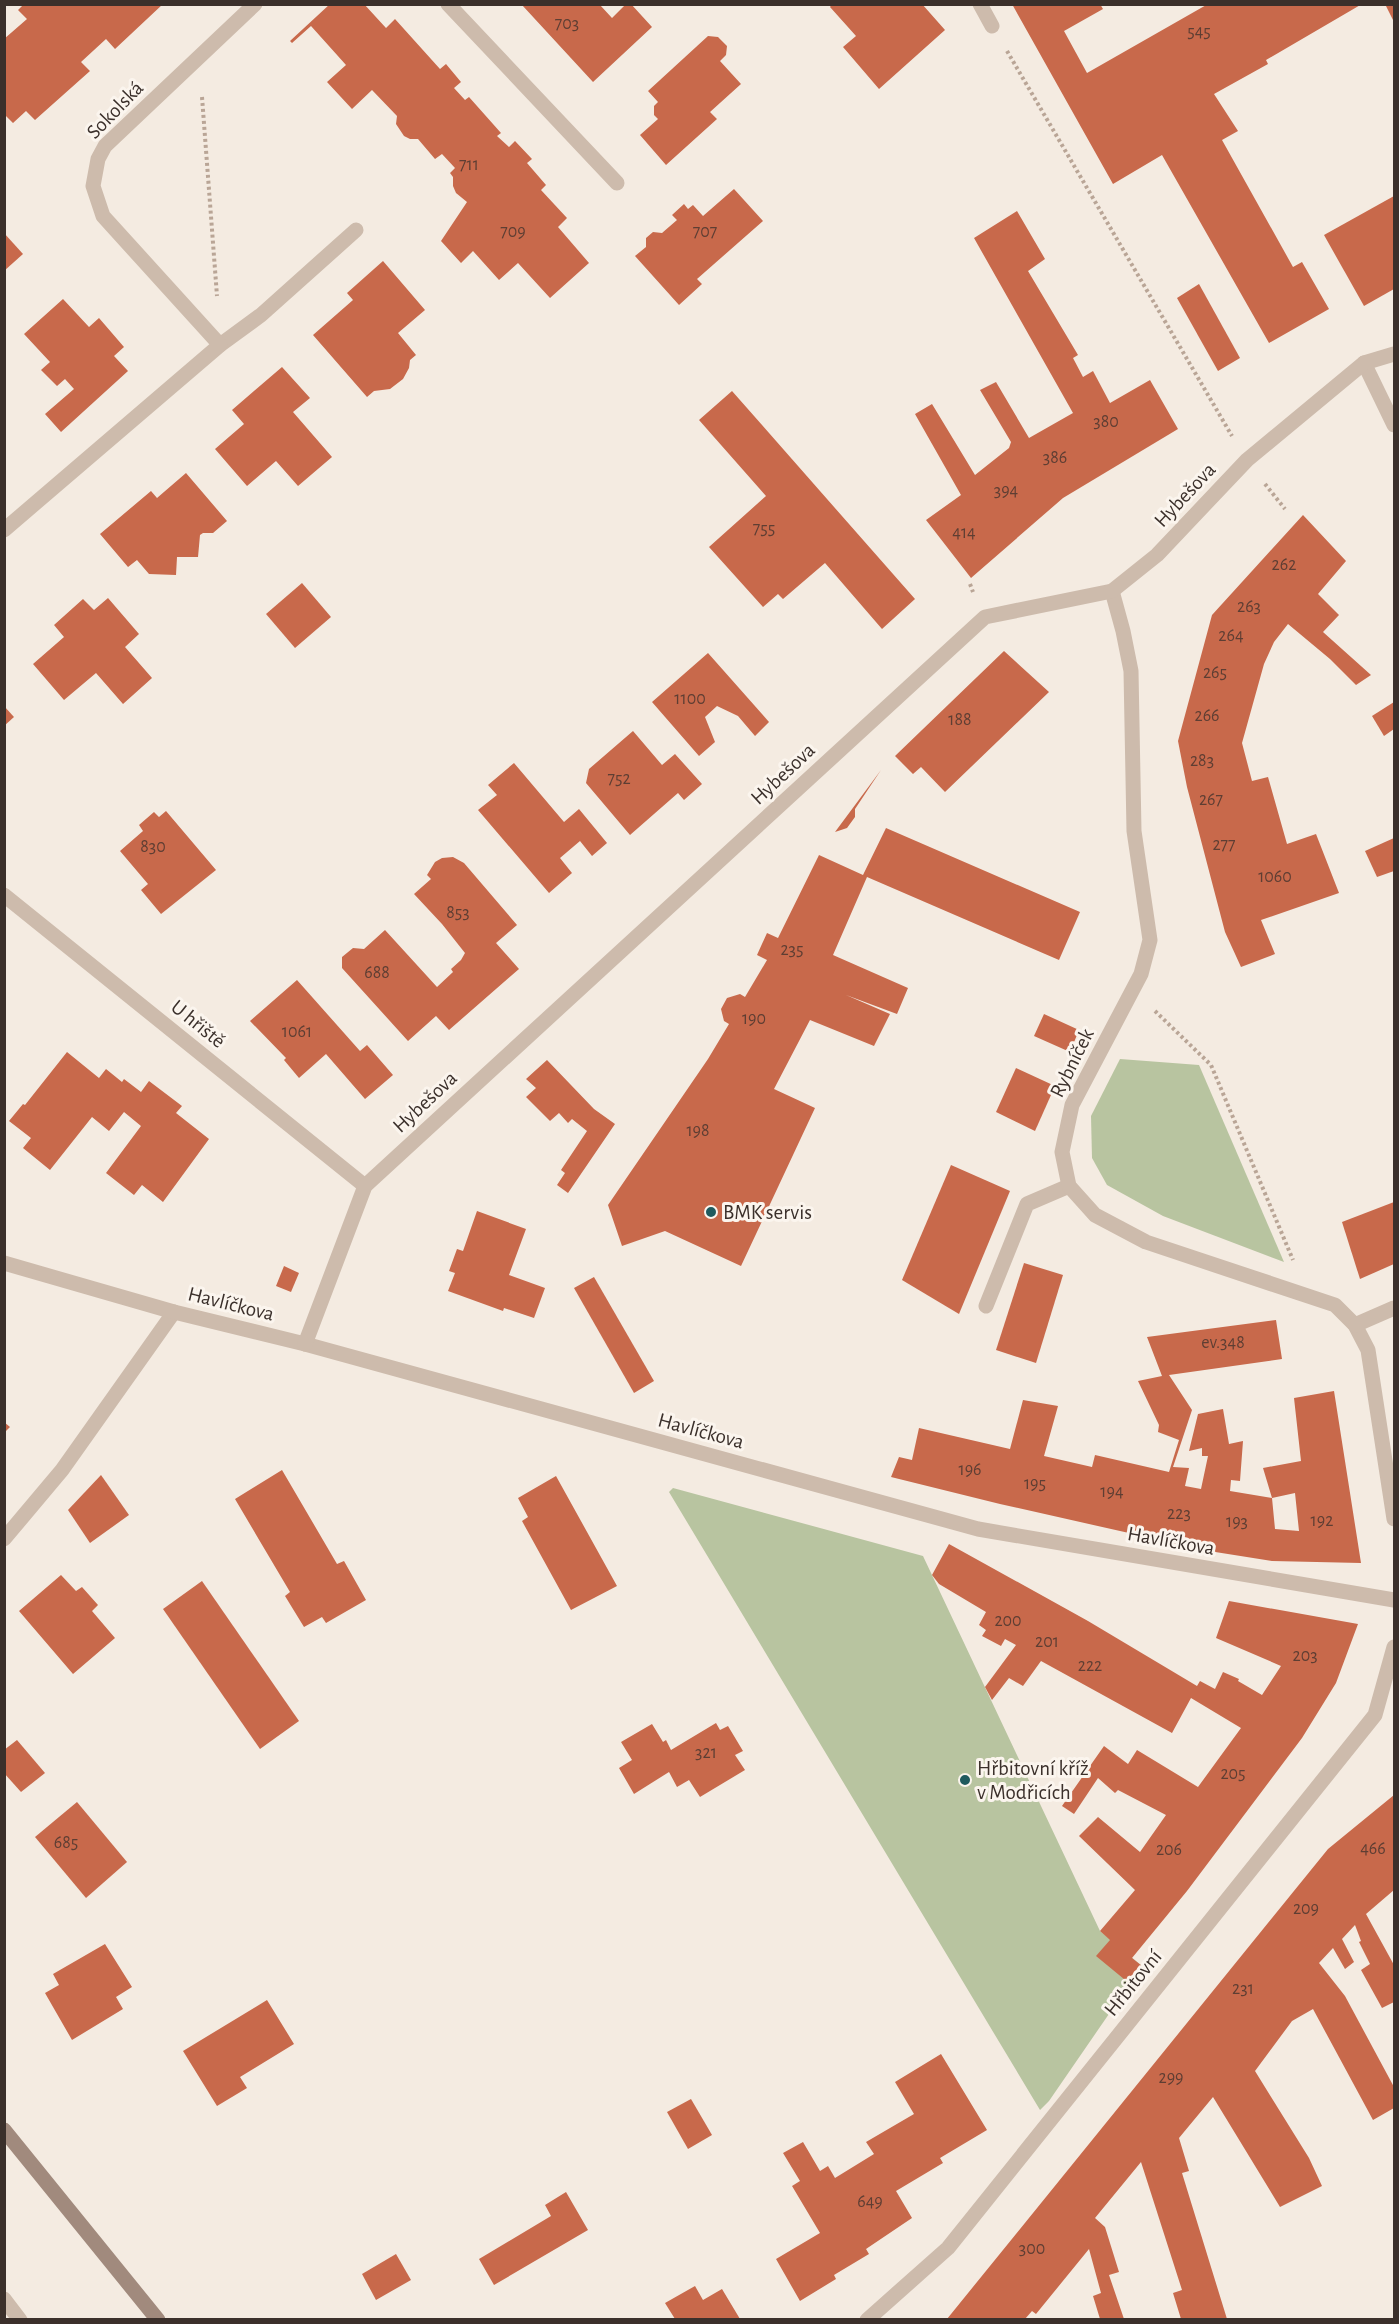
<svg xmlns="http://www.w3.org/2000/svg" width="1399" height="2324" viewBox="0 0 1399 2324" font-family="'Alegreya Sans',sans-serif">
<rect width="100%" height="100%" fill="#f4ebe1"/>
<g fill="#b8c4a0">
<polygon points="1120,1059 1199,1065 1284,1262 1163,1216 1107,1185 1092,1158 1091,1116"/>
<polygon points="673,1488 923,1556 1100,1931 1142,1966 1049,2101 1040,2110 669,1492"/>
</g>
<g fill="#c8694b">
<polygon points="24,4 163,4 115,49 106,39 81,62 90,71 35,120 26,111 13,123 4,114 4,39 27,19 18,10"/>
<polygon points="330,4 364,4 386,28 395,19 440,69 446,64 461,82 454,88 465,100 469,97 501,133 497,136 509,147 515,141 532,159 527,163 546,185 541,190 567,218 558,227 589,263 550,298 518,263 499,280 473,251 461,263 441,241 467,202 456,193 453,186 453,177 450,173 455,168 442,154 435,159 418,139 410,139 404,136 396,124 397,116 372,90 352,109 327,82 346,65 311,26 292,43 290,41"/>
<polygon points="626,4 631,4 652,27 593,82 522,5 600,5 612,18"/>
<polygon points="832,4 922,4 945,30 879,89 843,47 856,36 830,7"/>
<polygon points="1012,4 1100,4 1103,9 1064,31 1087,73 1208,4 1362,4 1266,60 1268,64 1214,94 1238,131 1222,140 1293,267 1302,262 1329,309 1269,343 1162,155 1113,184"/>
<polygon points="1385,4 1394,4 1394,22"/>
<polygon points="708,36 718,37 727,46 726,55 720,61 741,84 710,112 717,119 666,165 640,135 658,119 654,115 654,106 658,102 648,91"/>
<polygon points="734,189 763,221 697,279 702,284 679,305 635,256 646,247 646,238 653,232 662,233 677,220 672,215 684,204 688,209 693,205 703,216"/>
<polygon points="1394,196 1394,289 1364,306 1324,235"/>
<polygon points="1017,211 1045,259 1028,271 1078,355 1073,358 1083,377 1093,371 1110,403 1150,380 1178,429 1063,498 971,578 926,520 961,495 915,414 932,404 975,475 1009,448 1011,442 980,390 996,382 1029,438 1073,413 974,238"/>
<polygon points="4,233 23,254 4,271"/>
<polygon points="383,261 425,310 398,333 416,355 410,360 409,368 403,379 390,389 374,391 367,397 313,335 353,300 347,293"/>
<polygon points="1199,284 1240,358 1218,371 1177,298"/>
<polygon points="63,299 89,327 99,318 124,347 114,356 128,371 61,432 45,414 74,389 65,379 57,386 41,370 50,362 24,334"/>
<polygon points="282,367 310,398 293,412 332,457 298,486 276,461 247,486 215,449 244,424 232,410"/>
<polygon points="732,391 915,599 882,629 825,563 783,599 778,594 763,607 709,547 766,496 699,420"/>
<polygon points="186,473 227,521 213,533 203,533 200,535 198,557 177,557 176,575 149,574 137,560 128,567 100,534 151,491 157,498"/>
<polygon points="1303,515 1346,561 1318,594 1339,615 1323,632 1371,675 1356,685 1330,659 1288,624 1274,642 1264,664 1242,743 1252,781 1268,777 1287,844 1316,834 1339,893 1261,920 1275,954 1241,967 1225,932 1187,787 1178,741 1212,615"/>
<polygon points="302,583 331,617 295,648 266,614"/>
<polygon points="108,598 139,634 125,647 152,678 123,704 96,673 64,700 33,664 64,637 54,625 83,599 94,610"/>
<polygon points="1004,651 1049,692 945,792 921,767 913,774 895,756"/>
<polygon points="708,653 769,722 755,736 738,716 717,706 705,717 715,742 699,756 652,702"/>
<polygon points="1394,702 1394,729 1384,736 1372,716"/>
<polygon points="4,706 14,717 4,726"/>
<polygon points="633,731 662,765 675,754 702,784 684,800 678,793 630,835 586,783 589,769"/>
<polygon points="514,763 564,822 579,809 607,843 592,856 580,841 560,858 572,873 549,893 478,810 497,795 488,785"/>
<polygon points="881,770 855,809 855,817 847,828 835,832"/>
<polygon points="166,811 216,870 161,914 141,890 148,884 120,851 143,831 139,825 154,812 159,817"/>
<polygon points="886,828 1080,912 1059,960 867,877 833,955 908,988 897,1014 846,995 890,1014 874,1046 810,1020 774,1089 815,1108 741,1266 665,1231 622,1246 608,1205 708,1059 729,1024 724,1021 721,1009 727,998 740,994 745,997 767,960 757,955 767,933 778,938 819,855 863,875"/>
<polygon points="1394,838 1394,871 1377,877 1365,851"/>
<polygon points="453,857 464,863 517,925 496,943 519,969 449,1030 436,1016 408,1041 342,968 342,957 353,948 364,949 385,930 437,987 453,972 451,969 461,960 465,953 442,924 414,894 431,879 427,875 435,862 442,858"/>
<polygon points="297,980 360,1051 367,1045 393,1075 365,1099 326,1054 299,1078 284,1060 286,1058 250,1021"/>
<polygon points="1044,1014 1079,1030 1070,1052 1034,1036"/>
<polygon points="67,1052 99,1078 106,1069 122,1082 124,1079 141,1092 149,1081 182,1106 176,1113 209,1139 163,1202 142,1185 134,1195 106,1173 141,1126 124,1112 109,1131 92,1117 50,1170 23,1148 31,1138 9,1121 23,1104 25,1105"/>
<polygon points="547,1060 594,1109 615,1124 568,1193 557,1185 565,1173 561,1170 587,1131 572,1119 568,1123 559,1113 550,1121 526,1097 536,1088 526,1079"/>
<polygon points="1016,1068 1055,1086 1035,1131 996,1112"/>
<polygon points="951,1165 1010,1191 959,1314 902,1280"/>
<polygon points="1394,1202 1394,1264 1360,1279 1342,1222"/>
<polygon points="477,1211 526,1229 509,1275 545,1288 534,1318 504,1308 503,1311 448,1291 455,1273 449,1271 457,1249 463,1251"/>
<polygon points="1024,1263 1063,1275 1036,1363 996,1350"/>
<polygon points="284,1266 299,1273 291,1292 276,1286"/>
<polygon points="594,1277 654,1381 634,1393 574,1288"/>
<polygon points="1276,1320 1282,1359 1169,1375 1192,1410 1173,1467 1189,1468 1185,1486 1201,1489 1208,1456 1202,1456 1202,1448 1189,1451 1198,1414 1223,1409 1229,1444 1243,1441 1240,1481 1231,1480 1230,1491 1272,1498 1275,1529 1299,1531 1295,1493 1272,1498 1263,1468 1301,1461 1294,1398 1334,1391 1361,1563 1272,1561 1209,1551 1000,1504 891,1477 899,1457 912,1460 919,1428 1010,1449 1023,1400 1058,1406 1044,1456 1092,1467 1095,1455 1169,1472 1179,1440 1158,1432 1159,1425 1138,1381 1162,1376 1147,1337"/>
<polygon points="4,1422 10,1427 4,1433"/>
<polygon points="282,1470 337,1564 344,1561 366,1600 326,1623 322,1617 304,1627 285,1596 290,1592 235,1499"/>
<polygon points="101,1475 129,1515 90,1543 68,1510"/>
<polygon points="556,1476 617,1586 571,1610 522,1521 528,1517 518,1498"/>
<polygon points="949,1544 1088,1621 1197,1686 1200,1681 1215,1689 1223,1672 1239,1679 1238,1681 1262,1695 1281,1666 1216,1638 1229,1601 1358,1624 1336,1683 1302,1738 1187,1891 1132,1958 1142,1966 1130,1984 1096,1956 1110,1940 1100,1931 1135,1890 1079,1836 1098,1817 1140,1852 1166,1815 1118,1790 1115,1793 1098,1778 1074,1814 1062,1806 1104,1746 1128,1764 1137,1750 1198,1787 1241,1728 1191,1698 1172,1733 1041,1661 1023,1686 1009,1678 992,1700 985,1687 1016,1645 1005,1639 1001,1646 982,1636 986,1630 979,1625 986,1612 939,1584 932,1575"/>
<polygon points="61,1575 76,1591 82,1587 98,1605 92,1611 115,1638 73,1674 19,1611"/>
<polygon points="202,1581 299,1721 260,1749 163,1609"/>
<polygon points="716,1723 720,1730 728,1726 743,1751 735,1755 745,1770 700,1797 689,1780 677,1787 669,1772 634,1794 619,1768 632,1760 621,1742 652,1724 663,1742 666,1740 671,1750"/>
<polygon points="17,1740 45,1773 21,1792 4,1773 4,1750"/>
<polygon points="1394,1795 1394,1890 1366,1914 1394,1965 1394,2002 1382,2008 1361,1970 1370,1964 1359,1942 1361,1941 1355,1925 1342,1939 1354,1962 1345,1969 1333,1948 1319,1963 1345,1996 1394,2087 1394,2108 1373,2120 1313,2009 1292,2021 1255,2071 1309,2158 1322,2186 1280,2207 1213,2097 1179,2138 1189,2171 1182,2173 1227,2319 1181,2319 1173,2293 1182,2290 1141,2162 1095,2218 1105,2227 1119,2272 1109,2275 1124,2319 1100,2319 1093,2296 1101,2293 1089,2249 1036,2314 1032,2311 1025,2319 947,2319 1328,1849"/>
<polygon points="77,1802 127,1862 86,1898 35,1837"/>
<polygon points="105,1944 132,1987 116,1997 123,2009 72,2040 45,1993 59,1985 53,1974"/>
<polygon points="267,2000 294,2044 240,2077 247,2088 217,2106 183,2051"/>
<polygon points="941,2054 987,2130 940,2158 943,2163 896,2191 912,2218 866,2249 869,2254 834,2275 836,2279 800,2301 776,2259 820,2233 792,2186 800,2181 783,2153 803,2142 820,2171 828,2166 835,2178 874,2154 866,2142 914,2114 895,2082"/>
<polygon points="691,2099 712,2135 688,2149 667,2112"/>
<polygon points="566,2192 588,2230 494,2285 479,2259 551,2216 545,2205"/>
<polygon points="396,2254 411,2280 376,2300 362,2274"/>
<polygon points="695,2286 703,2300 722,2289 740,2319 675,2319 665,2303"/>
</g>
<g fill="none" stroke-linecap="round" stroke-linejoin="round">
<g stroke="#b9a596" stroke-width="4" stroke-dasharray="3 3" stroke-linecap="butt">
<polyline points="1007,51 1232,436"/>
<polyline points="202,97 217,296"/>
<polyline points="1265,484 1285,509"/>
<polyline points="970,584 973,592"/>
<polyline points="1155,1011 1211,1065 1293,1260"/>
</g>
<g stroke="#cdbbac" stroke-width="15">
<polyline points="986,1306 1027,1204 1069,1186"/>
<polyline points="4,1539 62,1470 174,1312"/>
</g>
<g stroke="#cdbbac" stroke-width="15">
<polyline points="448,4 617,183"/>
<polyline points="980,4 992,26"/>
<polyline points="220,345 261,315 356,230"/>
<polyline points="1364,363 1394,425"/>
<polyline points="4,530 220,345 103,216 93,186 98,159 105,146 255,4"/>
<polyline points="1112,591 1123,631 1131,671 1134,831 1150,940 1141,974 1072,1105 1062,1152 1069,1186 1095,1215 1146,1242 1335,1305 1355,1325 1368,1350 1394,1519"/>
<polyline points="4,895 365,1186"/>
<polyline points="4,1263 174,1312 305,1344 978,1529 1394,1600"/>
<polyline points="1355,1325 1394,1308"/>
<polyline points="305,1344 365,1186 985,617 1112,591 1157,555 1247,460 1364,363 1394,354"/>
<polyline points="4,2299 20,2320"/>
<polyline points="867,2320 948,2248 1375,1715 1394,1647"/>
</g>
<polyline stroke="#a18a7d" stroke-width="15" points="4,2130 158,2320"/>
</g>
<g fill="#1f5a5e" stroke="#fbf5ee" stroke-width="2">
<circle cx="711" cy="1212" r="6"/>
<circle cx="965" cy="1780" r="6"/>
</g>
<g text-anchor="middle" dominant-baseline="central" stroke-width="6" stroke-linejoin="round" paint-order="stroke">
<g font-size="18" fill="#5e3e33">
<text x="567" y="24">703</text>
<text x="1199" y="32">545</text>
<text x="469" y="165">711</text>
<text x="513" y="232">709</text>
<text x="705" y="232">707</text>
<text x="1106" y="422">380</text>
<text x="1055" y="458">386</text>
<text x="1006" y="491">394</text>
<text x="764" y="529">755</text>
<text x="964" y="533">414</text>
<text x="1284" y="565">262</text>
<text x="1249" y="607">263</text>
<text x="1231" y="636">264</text>
<text x="1215" y="673">265</text>
<text x="690" y="699">1100</text>
<text x="1207" y="716">266</text>
<text x="960" y="720">188</text>
<text x="1202" y="761">283</text>
<text x="619" y="779">752</text>
<text x="1211" y="800">267</text>
<text x="1224" y="845">277</text>
<text x="153" y="847">830</text>
<text x="1275" y="877">1060</text>
<text x="458" y="913">853</text>
<text x="792" y="950">235</text>
<text x="377" y="973">688</text>
<text x="754" y="1019">190</text>
<text x="297" y="1032">1061</text>
<text x="698" y="1131">198</text>
<text x="1223" y="1343">ev.348</text>
<text x="970" y="1470">196</text>
<text x="1035" y="1484">195</text>
<text x="1112" y="1492">194</text>
<text x="1179" y="1514">223</text>
<text x="1322" y="1521">192</text>
<text x="1237" y="1522">193</text>
<text x="1008" y="1621">200</text>
<text x="1047" y="1642">201</text>
<text x="1305" y="1656">203</text>
<text x="1090" y="1666">222</text>
<text x="706" y="1753">321</text>
<text x="1233" y="1774">205</text>
<text x="66" y="1843">685</text>
<text x="1373" y="1849">466</text>
<text x="1169" y="1850">206</text>
<text x="1306" y="1909">209</text>
<text x="1243" y="1989">231</text>
<text x="1171" y="2078">299</text>
<text x="870" y="2202">649</text>
<text x="1032" y="2249">300</text>
</g>
<g font-size="21" fill="#3b302b" stroke="#fbf5ee">
<text transform="translate(115 110) rotate(-46)">Sokolská</text>
<text transform="translate(1185 495) rotate(-47)">Hybešova</text>
<text transform="translate(783 774) rotate(-43)">Hybešova</text>
<text transform="translate(198 1024) rotate(39)">U hřiště</text>
<text transform="translate(1072 1063) rotate(-64)">Rybníček</text>
<text transform="translate(425 1102) rotate(-43)">Hybešova</text>
<text transform="translate(231 1304) rotate(14)">Havlíčkova</text>
<text transform="translate(701 1431) rotate(15)">Havlíčkova</text>
<text transform="translate(1171 1541) rotate(10)">Havlíčkova</text>
<text transform="translate(1133 1983) rotate(-51)">Hřbitovní</text>
</g>
<g font-size="21" fill="#3b302b" stroke="#fbf5ee" text-anchor="start">
<text x="723" y="1212">BMK servis</text>
<text x="977" y="1768">Hřbitovní kříž<tspan x="977" dy="24">v Modřicích</tspan></text>
</g>
</g>
<rect width="1399" height="2324" fill="none" stroke="#3b302b" stroke-width="12"/>
</svg>
